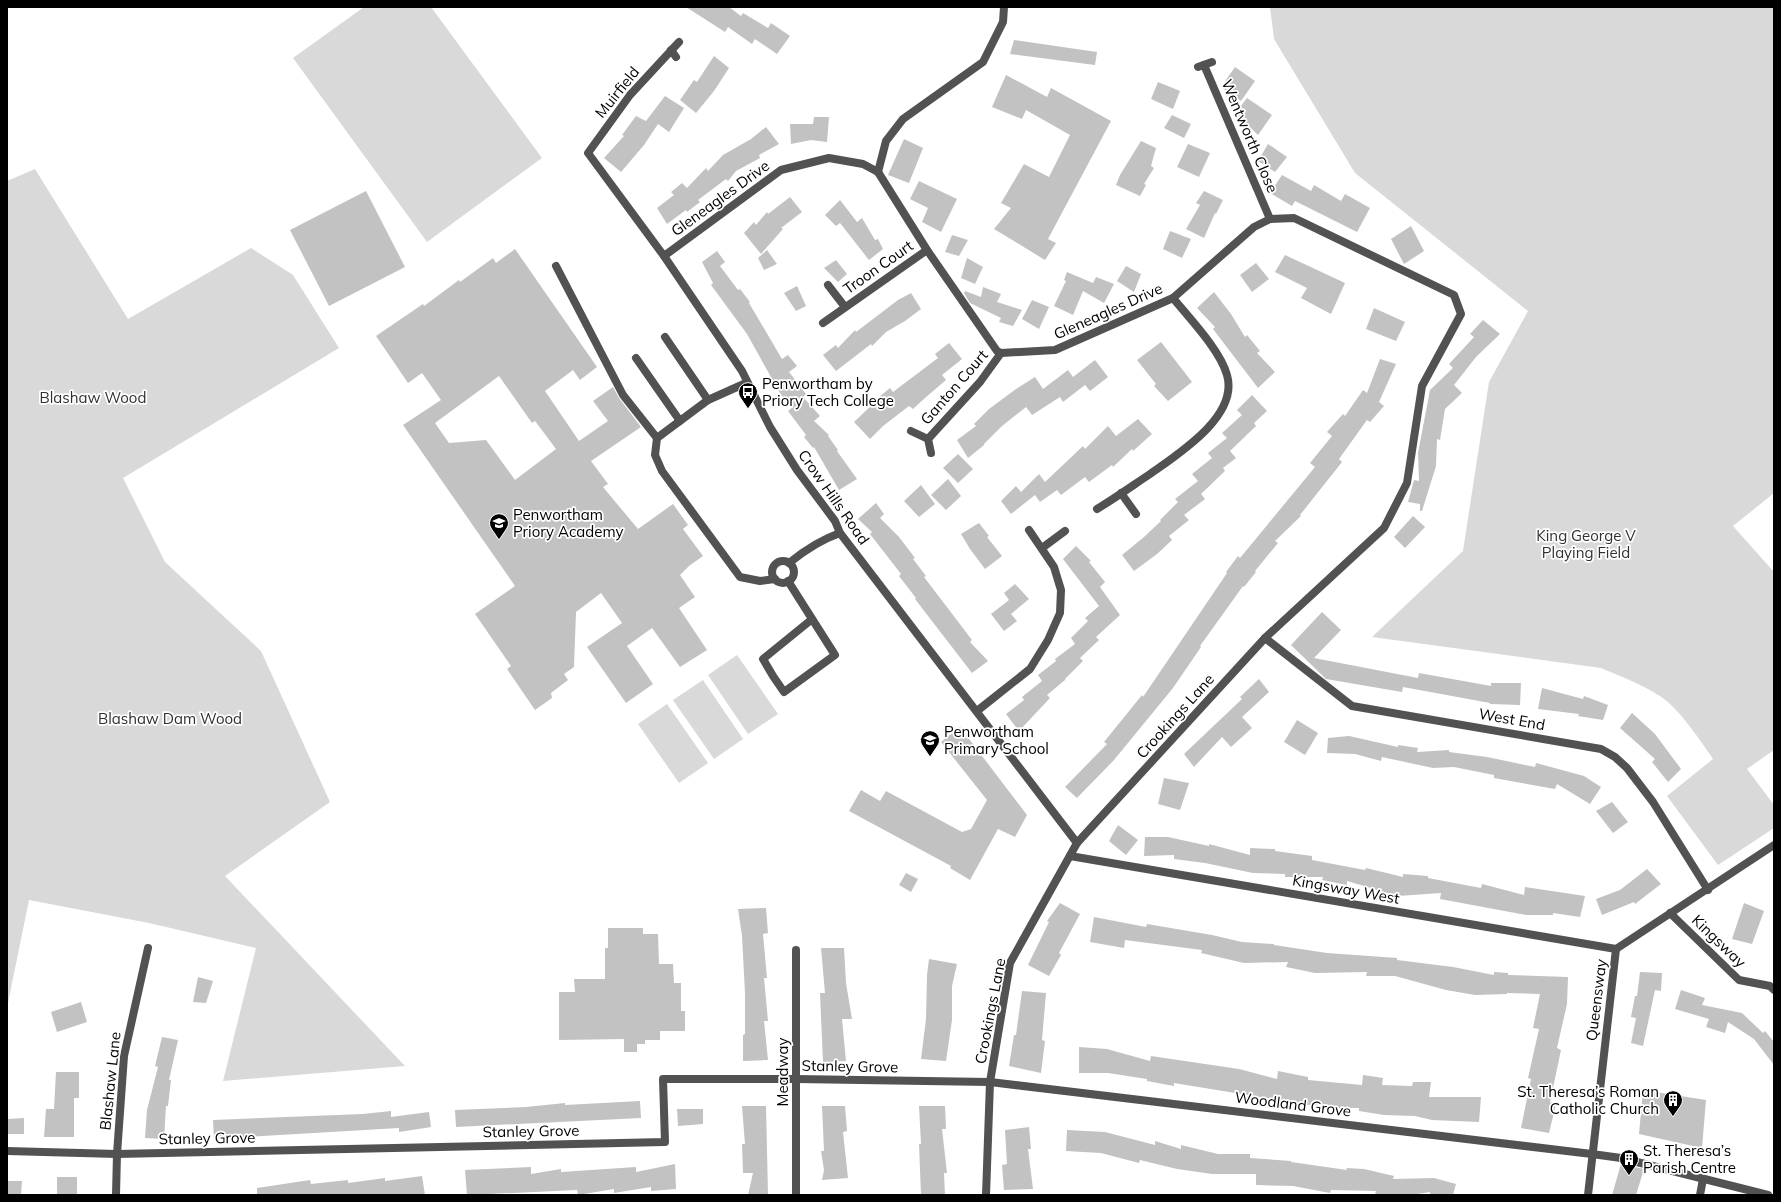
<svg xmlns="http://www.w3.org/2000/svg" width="1781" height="1202" viewBox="0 0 1781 1202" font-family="Mulish,sans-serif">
<rect width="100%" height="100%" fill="#fff"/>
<g fill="#d9d9d9">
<polygon points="364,7 431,7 542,158 427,242 293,58"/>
<path d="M1270,7H1774V493L1733,526L1774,572V750L1747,769L1774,805V828L1718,865L1667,796L1713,759C1700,740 1686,719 1669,703C1652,688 1622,677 1601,668L1372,637L1463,551L1489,382L1528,311L1355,173L1274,39Z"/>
<polygon points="35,169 128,319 251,248 293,275 339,348 123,478 165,562 261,651 330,802 225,876 405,1066 223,1081 256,948 149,923 29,900 7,1008 7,181"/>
<polygon points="737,655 778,714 748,734 708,675"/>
<polygon points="703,680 743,739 714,759 673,700"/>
<polygon points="667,704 708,763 679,783 638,724"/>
</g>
<g fill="#c2c2c2" fill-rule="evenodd">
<polygon points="686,7 729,7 741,16 743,13 768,28 771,23 790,36 777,54 755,39 752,44 728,27 725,32"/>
<polygon points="1014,40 1097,52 1095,65 1010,54"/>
<polygon points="714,56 729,68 714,91 696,113 680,100 694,80 697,82"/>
<polygon points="1235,67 1255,81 1241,101 1221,87"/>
<polygon points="1006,75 1047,97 1051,88 1111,121 1048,239 1056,243 1045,260 994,229 1011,208 1001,203 1024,164 1049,177 1070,135 1026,110 1022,119 992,107"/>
<polygon points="1158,82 1180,91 1173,109 1151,99"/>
<polygon points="665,96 684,108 669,132 658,124 644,145 621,172 604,158 624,136 622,135 636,116 646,121"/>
<polygon points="1247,98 1272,115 1258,135 1246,123 1234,115"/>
<polygon points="1172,115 1191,124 1184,138 1164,128"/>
<polygon points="814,117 829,117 827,142 811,140 791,144 790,124 813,124"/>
<polygon points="766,127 779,144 759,155 760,158 736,171 728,181 726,179 698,200 700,202 687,212 686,210 667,224 657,208 674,195 671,192 682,183 687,188 706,168 708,171 723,155 751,139"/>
<polygon points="904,139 923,148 909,183 888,175"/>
<polygon points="1141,141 1156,148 1151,166 1154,168 1144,184 1146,185 1140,196 1116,185 1120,175"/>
<polygon points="1188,144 1210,153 1199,177 1177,167"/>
<polygon points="1268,144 1287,157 1275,172 1258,161"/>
<polygon points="1282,175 1311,191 1314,185 1341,201 1345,194 1370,208 1357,232 1295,201 1292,206 1270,193"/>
<polygon points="919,181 957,199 941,232 922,222 928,208 910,199"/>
<polygon points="366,191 405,267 329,306 290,230"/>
<polygon points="1204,191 1223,200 1216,214 1215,213 1204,238 1186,229 1200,205 1196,203"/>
<polygon points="790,197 802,212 781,228 783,229 761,254 744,233 754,222 756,225 767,212 768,214"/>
<polygon points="840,200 857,222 862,218 875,240 878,239 883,249 869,260 840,223 836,226 825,215"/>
<polygon points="1411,226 1424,251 1404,264 1391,239"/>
<polygon points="1170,231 1191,239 1182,258 1163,249"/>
<polygon points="952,235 968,240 959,256 945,252"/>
<path d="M515,249L597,367L580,380L573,370L545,391L579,441L608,421L593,401L613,387L619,398L641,427L591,461L608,484L603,487L638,529L673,504L688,525L683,529L703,556L689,566L680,575L695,597L679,608L707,650L680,667L652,628L627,646L653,684L626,703L587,647L622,623L601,593L576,612L574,667L564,674L568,680L551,693L552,698L535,710L507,669L511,666L475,614L515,586L403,425L441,400L422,373L408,383L376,336L423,304L424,306L459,280L460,282L493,258L496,263ZM499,376L532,423L535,421L556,449L515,480L486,440L449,443L435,423Z"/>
<polygon points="767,250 777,264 764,270 758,258"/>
<polygon points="717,251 725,262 720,266 738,290 740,289 750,302 749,303 782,359 788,355 797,366 789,372 806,394 803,397 820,416 814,421 829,435 828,436 838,450 837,451 857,479 839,490 814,447 813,448 804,437 806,435 788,411 793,407 781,395 747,334 711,285 713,283 702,262"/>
<polygon points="1285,255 1345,283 1331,314 1301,298 1307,288 1275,272"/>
<polygon points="967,258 983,267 975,284 961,278"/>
<polygon points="836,260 847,274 838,282 824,268"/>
<polygon points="1256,263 1269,279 1252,292 1240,275"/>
<polygon points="1126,266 1141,274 1134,292 1117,281"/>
<polygon points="1067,272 1093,283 1096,277 1114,284 1104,303 1083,291 1073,315 1054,306 1066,281 1064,280"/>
<polygon points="797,286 806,306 796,311 784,293"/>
<polygon points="983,287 1001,294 997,302 1022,310 1013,326 999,322 1001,318 970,303 964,293 965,291 981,297"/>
<polygon points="1214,292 1231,314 1245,337 1247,335 1260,351 1257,353 1275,372 1258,388 1213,329 1215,327 1197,308"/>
<polygon points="911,293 921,309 905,321 886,332 872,346 871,344 836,371 823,355 836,345 838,348 855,330 856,332 898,300"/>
<polygon points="1032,300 1049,307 1039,329 1022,319"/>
<polygon points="1374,308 1405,322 1396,341 1366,329"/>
<polygon points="1483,320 1500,334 1476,357 1454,385 1462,393 1445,409 1440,440 1437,439 1436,466 1422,511 1420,511 1420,504 1408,502 1414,480 1419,481 1418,453 1430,390 1453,368 1449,364 1474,337 1470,334"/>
<polygon points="1161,342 1192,382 1168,401 1154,386 1156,384 1137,360"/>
<polygon points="949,343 962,359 942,375 946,380 926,397 913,409 909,406 883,426 870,439 854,422 875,402 874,401 890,388 893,392 938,358 935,354"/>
<polygon points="1380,359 1396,364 1379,402 1384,406 1370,422 1367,420 1339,459 1342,462 1300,515 1301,516 1275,541 1278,543 1255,571 1256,572 1244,587 1243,586 1200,646 1201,647 1173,688 1114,760 1077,798 1065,787 1107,744 1104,742 1142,695 1143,697 1227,573 1226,572 1238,556 1240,558 1315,467 1310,463 1332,436 1327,432 1343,414 1345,416 1363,390 1367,393"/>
<polygon points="1095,360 1108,377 1090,391 1085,385 1063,402 1060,397 1032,415 1026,407 1002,426 984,444 984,445 968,458 957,440 976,426 974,424 989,409 1016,389 1035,377 1043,389 1068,370 1073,377"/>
<polygon points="1252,395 1267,411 1254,423 1256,426 1230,451 1236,458 1223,468 1225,471 1201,494 1205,499 1184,515 1189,520 1169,536 1172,540 1157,554 1134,571 1122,555 1144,537 1161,521 1160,520 1178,502 1175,499 1198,481 1192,474 1212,458 1208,453 1227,438 1222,433 1242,415 1237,410"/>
<polygon points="1138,419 1152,434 1133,451 1132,449 1113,467 1112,465 1089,482 1085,477 1061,495 1057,490 1040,502 1035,495 1011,514 1001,501 1016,486 1021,492 1039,474 1045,482 1083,446 1085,449 1108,426 1116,436"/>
<polygon points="958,454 973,469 958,483 943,468"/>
<polygon points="948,479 961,496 946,510 931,495"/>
<polygon points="921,485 935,504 919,517 904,501"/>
<polygon points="876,503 884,514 880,518 899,537 915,558 913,559 926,576 924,577 972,640 970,642 988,661 972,673 915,599 916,598 899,576 901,574 870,534 872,532 858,519"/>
<polygon points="1413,516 1425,527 1405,548 1394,537"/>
<polygon points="979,523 989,536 987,537 1002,556 985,569 970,549 961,534"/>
<polygon points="1076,546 1091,561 1089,562 1105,582 1100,587 1120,615 1096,637 1099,640 1080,658 1083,661 1065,679 1065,680 1047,695 1050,698 1019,731 1006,714 1024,700 1022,697 1042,681 1038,675 1056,661 1055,659 1075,644 1071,638 1088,621 1085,618 1099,606 1063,559"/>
<polygon points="1015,584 1029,599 1011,614 1017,621 1004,631 991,614 1009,600 1004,593"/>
<polygon points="1322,612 1341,630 1314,658 1418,678 1419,673 1491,686 1491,683 1521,683 1520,705 1490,704 1490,703 1403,687 1402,692 1326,679 1291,645"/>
<polygon points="1259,679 1269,692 1242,717 1252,728 1231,747 1222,737 1194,767 1184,754 1242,699 1240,697"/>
<polygon points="1542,688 1583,699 1584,696 1608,705 1603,720 1578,716 1579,714 1538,709"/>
<polygon points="1632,713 1655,734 1681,769 1668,782 1652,762 1655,759 1620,728"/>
<polygon points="1297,720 1318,733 1305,755 1284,742"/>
<polygon points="960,727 1027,815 1015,837 998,829 970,880 950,868 951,866 849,811 861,790 880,801 886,791 962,832 971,829 987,800 941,742"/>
<polygon points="1349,736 1398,747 1398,745 1418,748 1417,752 1449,750 1449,752 1487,757 1535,767 1536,763 1584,776 1601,787 1590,804 1557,784 1555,789 1494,778 1494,775 1454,767 1433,768 1382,757 1381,761 1355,754 1327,753 1328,738"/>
<polygon points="1164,778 1189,783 1180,810 1158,804"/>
<polygon points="1612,802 1628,822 1613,833 1596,811"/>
<polygon points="1118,825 1138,840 1126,855 1109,841"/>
<polygon points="1145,837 1168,837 1209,846 1209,844 1250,855 1250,848 1275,849 1275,851 1312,856 1312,860 1365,870 1366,868 1403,877 1403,874 1428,876 1428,878 1481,888 1482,884 1524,895 1525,887 1585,896 1580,917 1553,913 1553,915 1526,915 1440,899 1441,893 1398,896 1347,881 1347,885 1322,880 1323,877 1285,877 1285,874 1253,873 1205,863 1174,859 1174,855 1144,856"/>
<polygon points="1647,869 1661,884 1635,904 1634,902 1602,915 1596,899 1620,890"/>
<polygon points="906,873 918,879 911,892 899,885"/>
<polygon points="1060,903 1080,914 1059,953 1061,955 1049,976 1028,965 1049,922 1047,921"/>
<polygon points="1744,903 1764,911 1752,944 1732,939"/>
<polygon points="766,908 768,933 763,934 767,978 764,978 768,1021 764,1021 768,1060 743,1061 743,1035 745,1034 745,993 742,936 738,909"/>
<polygon points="1094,917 1146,927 1147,924 1212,935 1242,942 1274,944 1274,945 1327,953 1397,958 1397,960 1453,967 1494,975 1494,972 1508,973 1508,975 1568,977 1567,1004 1557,1048 1561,1050 1550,1102 1556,1104 1549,1133 1521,1128 1531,1079 1528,1078 1539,1029 1533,1028 1540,994 1507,993 1507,994 1475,995 1446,990 1395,976 1366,976 1367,972 1315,973 1286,967 1288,962 1244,963 1201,953 1202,950 1125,940 1124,948 1090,942"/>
<polygon points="608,928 643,928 643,934 658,934 659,964 673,964 674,983 681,983 681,1011 685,1011 685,1031 660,1031 660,1040 645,1040 645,1044 637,1044 637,1052 624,1052 624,1039 559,1040 559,992 575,992 574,979 605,979 605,948 608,948"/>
<polygon points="821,948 844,948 846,983 852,1019 842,1019 846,1061 823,1062 820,993 825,993"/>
<polygon points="929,959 957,964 952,986 952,1020 946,1061 921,1059 926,1019 927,975"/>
<polygon points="1640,972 1662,973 1661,991 1655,990 1643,1046 1631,1043 1636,1018 1631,1017 1635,996 1637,996"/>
<polygon points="198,977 213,981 206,1003 193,1002"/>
<polygon points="1681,990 1705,998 1702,1005 1742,1013 1763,1033 1765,1031 1774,1042 1774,1065 1754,1039 1728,1022 1725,1033 1706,1027 1709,1019 1675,1009"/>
<polygon points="1022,991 1046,993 1042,1040 1045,1041 1041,1073 1009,1066 1014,1035 1016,1035"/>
<polygon points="81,1002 87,1022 57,1032 51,1012"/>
<polygon points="162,1037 178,1040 169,1080 171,1080 168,1106 166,1106 164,1139 145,1138 147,1110 158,1067 155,1066"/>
<polygon points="1079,1047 1107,1049 1150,1061 1151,1056 1239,1069 1277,1079 1278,1071 1308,1077 1308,1080 1362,1085 1363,1075 1383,1078 1382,1085 1412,1086 1413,1082 1431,1082 1429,1097 1481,1097 1479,1122 1432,1120 1415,1116 1384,1115 1359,1111 1359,1108 1321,1108 1321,1107 1174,1083 1174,1086 1147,1081 1147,1079 1108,1073 1079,1073"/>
<polygon points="56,1072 79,1072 79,1098 74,1098 74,1137 44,1137 46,1109 54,1109"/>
<polygon points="1643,1090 1706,1100 1702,1148 1639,1134"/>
<polygon points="640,1101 641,1118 456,1127 455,1110 526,1107 565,1103 565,1105"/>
<polygon points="742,1106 766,1106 768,1195 748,1195 753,1173 743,1173 742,1144 745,1144"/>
<polygon points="822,1106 845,1106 847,1131 843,1132 848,1178 822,1180 824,1170 821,1151 824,1151"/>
<polygon points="919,1106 945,1106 946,1129 942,1129 947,1173 944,1173 945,1195 921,1195 919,1144 921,1144"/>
<polygon points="677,1109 703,1109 703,1124 678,1126"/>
<polygon points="391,1111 391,1117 429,1112 431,1127 399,1132 399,1128 214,1139 213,1120 363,1114"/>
<polygon points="24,1118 24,1134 7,1134 7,1119"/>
<polygon points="1029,1127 1031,1149 1028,1149 1033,1189 1004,1190 1002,1165 1007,1164 1005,1130"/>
<polygon points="1067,1130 1105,1132 1155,1145 1155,1141 1181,1149 1181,1145 1218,1154 1250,1154 1250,1158 1291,1161 1291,1162 1347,1170 1346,1168 1364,1169 1394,1176 1393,1179 1434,1178 1456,1184 1453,1195 1430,1195 1430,1192 1411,1195 1375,1195 1376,1191 1331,1190 1330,1193 1293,1186 1256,1185 1256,1174 1212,1174 1177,1169 1140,1160 1139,1163 1101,1153 1066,1151"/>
<polygon points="675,1164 676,1189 651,1191 651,1187 614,1193 614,1189 578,1195 577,1190 467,1195 465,1170 531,1167 531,1174 561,1169 561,1172 636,1167 636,1172"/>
<polygon points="1621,1164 1644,1169 1636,1195 1612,1195"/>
<polygon points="422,1176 425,1195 257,1195 257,1188 310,1180 311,1184 348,1180 348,1183 385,1178 385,1181"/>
<rect x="57" y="1177" width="20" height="18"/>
<polygon points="7,1181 22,1181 21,1195 7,1195"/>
</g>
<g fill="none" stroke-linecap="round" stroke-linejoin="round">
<g stroke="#525252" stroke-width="8">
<polyline points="556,266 623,395 657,438"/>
<polyline points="665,337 708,400"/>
<polyline points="636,358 680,421"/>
<polyline points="746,383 708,400 657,438 655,455 662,471 740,577 760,581 775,579"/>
<circle cx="783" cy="572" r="11"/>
<path d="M789,563C805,550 820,540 840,533"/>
<polyline points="788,581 835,655 784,692 773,676 763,659 811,620"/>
<polyline points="1592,1154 1621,1158 1768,1195"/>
<polyline points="1700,1195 1703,1179"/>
</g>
<g stroke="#525252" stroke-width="8">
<polyline points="679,42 630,95 588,153 664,256 742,371 770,427 797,470 835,521 840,533 1077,843"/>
<polyline points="671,50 676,57"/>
<polyline points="1204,65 1270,219"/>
<polyline points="1198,67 1212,62"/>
<polyline points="878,172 886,141 903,119 983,62 1003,22 1004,7"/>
<polyline points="664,256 781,170 829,158 863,164 878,172 927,250 997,351 1001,353 1055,350 1173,298 1254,227 1270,219 1294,218 1454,295 1461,314 1422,386 1407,483 1384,528 1265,638 1077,843 1010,963 990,1082 986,1195"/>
<polyline points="828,285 845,307"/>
<polyline points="823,323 927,250"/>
<polyline points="911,431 928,439 931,453"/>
<polyline points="928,439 980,382 1001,353"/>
<polyline points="1121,493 1136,514"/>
<path d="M1097,509C1115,498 1132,486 1150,474C1178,454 1239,416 1227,375C1220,350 1190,319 1173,298"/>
<polyline points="1042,548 1065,531"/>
<polyline points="1265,638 1352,706 1601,749 1615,757 1627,768 1653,802 1708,890"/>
<polyline points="977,711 1030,669 1048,640 1060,613 1061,590 1054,567 1029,530"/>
<polyline points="1070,856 1616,949"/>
<polyline points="1670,913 1739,980 1770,986 1774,990"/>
<polyline points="7,1151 117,1154 665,1142 663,1079 796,1079 990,1082 1592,1154"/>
<polyline points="116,1195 117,1154 124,1056 148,948"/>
<polyline points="796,1195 796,950"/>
<polyline points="1588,1195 1616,949 1774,845"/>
</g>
</g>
<defs>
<g id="bus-pin" transform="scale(1)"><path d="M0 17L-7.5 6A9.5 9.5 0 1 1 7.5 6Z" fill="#000" stroke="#fff"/><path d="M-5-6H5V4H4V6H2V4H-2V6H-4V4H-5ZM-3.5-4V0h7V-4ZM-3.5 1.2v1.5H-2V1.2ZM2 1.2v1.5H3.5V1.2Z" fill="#fff"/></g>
<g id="school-pin" transform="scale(1)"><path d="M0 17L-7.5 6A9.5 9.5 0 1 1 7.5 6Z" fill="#000" stroke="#fff"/><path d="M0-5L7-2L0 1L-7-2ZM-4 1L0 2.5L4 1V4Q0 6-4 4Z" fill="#fff"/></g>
<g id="building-pin" transform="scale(1)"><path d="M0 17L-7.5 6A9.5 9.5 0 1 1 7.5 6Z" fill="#000" stroke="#fff"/><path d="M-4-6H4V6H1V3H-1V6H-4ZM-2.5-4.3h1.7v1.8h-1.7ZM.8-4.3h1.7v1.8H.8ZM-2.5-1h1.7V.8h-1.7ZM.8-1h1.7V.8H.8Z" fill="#fff"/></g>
</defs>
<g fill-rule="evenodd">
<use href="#bus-pin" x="748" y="392"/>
<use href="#school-pin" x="499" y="523"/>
<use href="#school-pin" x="930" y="740"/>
<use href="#building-pin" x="1673" y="1100"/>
<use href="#building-pin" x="1629" y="1159"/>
</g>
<g text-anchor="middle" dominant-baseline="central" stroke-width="3.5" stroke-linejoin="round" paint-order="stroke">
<g font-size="15" fill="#000" stroke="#fff">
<text transform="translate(617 92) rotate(-51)">Muirfield</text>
<text transform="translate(1250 136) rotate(67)">Wentworth Close</text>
<text transform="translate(720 198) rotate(-36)">Gleneagles Drive</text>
<text transform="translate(878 267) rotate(-35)">Troon Court</text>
<text transform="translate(1108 311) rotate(-24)">Gleneagles Drive</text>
<text transform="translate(954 387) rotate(-49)">Ganton Court</text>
<text transform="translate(834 497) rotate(55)">Crow Hills Road</text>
<text transform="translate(1175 716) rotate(-48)">Crookings Lane</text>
<text transform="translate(1512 719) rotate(10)">West End</text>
<text transform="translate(1346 889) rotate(10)">Kingsway West</text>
<text transform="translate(1719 941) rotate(44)">Kingsway</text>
<text transform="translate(1596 1000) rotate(-83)">Queensway</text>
<text transform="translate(990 1011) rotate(-79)">Crookings Lane</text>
<text transform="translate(850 1066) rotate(1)">Stanley Grove</text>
<text transform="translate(782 1072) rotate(-90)">Meadway</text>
<text transform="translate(110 1081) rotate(-84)">Blashaw Lane</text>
<text transform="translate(1293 1104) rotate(7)">Woodland Grove</text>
<text transform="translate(531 1131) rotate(-1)">Stanley Grove</text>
<text transform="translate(207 1138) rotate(-1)">Stanley Grove</text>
</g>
<g font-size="15" fill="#000" stroke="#fff" text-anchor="start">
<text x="762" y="383">Penwortham by<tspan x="762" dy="17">Priory Tech College</tspan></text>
<text x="513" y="514">Penwortham<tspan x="513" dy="17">Priory Academy</tspan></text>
<text x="944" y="731">Penwortham<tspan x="944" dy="17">Primary School</tspan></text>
<text x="1659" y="1091" text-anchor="end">St. Theresa’s Roman<tspan x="1659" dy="17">Catholic Church</tspan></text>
<text x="1643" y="1150">St. Theresa’s<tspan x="1643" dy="17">Parish Centre</tspan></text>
</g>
<g font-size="15" fill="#303030" stroke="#fff">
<text x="93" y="397">Blashaw Wood</text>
<text x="1586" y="535">King George V<tspan x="1586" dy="17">Playing Field</tspan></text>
<text x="170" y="718">Blashaw Dam Wood</text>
</g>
</g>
<rect width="1781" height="1202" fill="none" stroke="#000000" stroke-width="16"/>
</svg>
